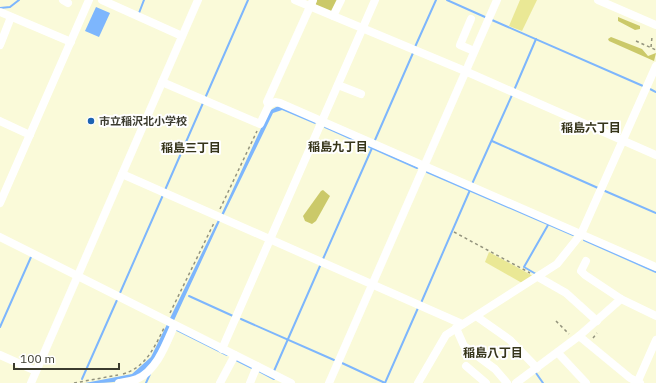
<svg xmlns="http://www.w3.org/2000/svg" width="656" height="383" viewBox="0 0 656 383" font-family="'IBM Plex Sans','Noto Sans JP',sans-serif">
<rect width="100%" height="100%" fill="#fafad9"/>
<g fill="#eae895">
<polygon points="520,0 537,0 522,31 509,26"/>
<polygon points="489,252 533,276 522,283 485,262"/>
</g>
<g fill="#cbc969">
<polygon points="317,0 339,0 334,11 329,13 315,7"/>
<polygon points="618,17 640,26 640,29 635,30 618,21"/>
<polygon points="611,37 642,49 648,56 656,53 654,61 609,41 608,39"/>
<polygon points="323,190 330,196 316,221 312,224 305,221 303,216 321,191"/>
</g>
<g fill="#7db6fd">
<polygon points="96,7 110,13 99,37 85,31"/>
<polygon points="278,106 317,122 315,124 282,110 273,113 223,216 221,215 269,111"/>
<path d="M218,220L220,221L158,355C153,362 144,373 136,377C121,383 101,383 85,383L132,374L151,357Z"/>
</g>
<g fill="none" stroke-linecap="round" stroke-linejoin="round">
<g stroke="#7db6fd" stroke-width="2">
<polyline points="447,0 485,17"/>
<polyline points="0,8 10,7 19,0"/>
<polyline points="139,13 144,0"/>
<polyline points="492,20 643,86"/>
<polyline points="415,47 436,0"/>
<polyline points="515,88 536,39"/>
<polyline points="650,89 656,92"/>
<polyline points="206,96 248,0"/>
<polyline points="325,127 417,168"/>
<polyline points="375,140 413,53"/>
<polyline points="492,141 598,188"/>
<polyline points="427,172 573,235"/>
<polyline points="472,184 512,95"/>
<polyline points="165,190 203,103"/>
<polyline points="605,191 656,213"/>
<polyline points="584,240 656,272"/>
<polyline points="323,259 372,148"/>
<polyline points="536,274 524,267 548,225"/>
<polyline points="120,293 163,195"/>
<polyline points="189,296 233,316"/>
<polyline points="421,303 470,190"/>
<polyline points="241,319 334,360"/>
<polyline points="0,327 31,257"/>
<polyline points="177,330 227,355"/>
<polyline points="236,360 252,368"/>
<polyline points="342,363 385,383"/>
<polyline points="259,371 274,379"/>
<polyline points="274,371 320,266"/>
<polyline points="536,373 543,383"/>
<polyline points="82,379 117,300"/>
<polyline points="146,383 150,374"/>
<polyline points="385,383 418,308"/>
</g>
<g stroke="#93937d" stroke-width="1.5" stroke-dasharray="3 3" stroke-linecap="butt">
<polyline points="636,41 656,50"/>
<polyline points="651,47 652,37"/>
<polyline points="220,209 257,131"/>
<polyline points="454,232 530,273"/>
<polyline points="170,313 214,223"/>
<polyline points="556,321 569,334"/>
<polyline points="593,338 597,333"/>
<path d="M123,374C146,367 154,348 164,328"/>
<polyline points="74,383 118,375"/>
</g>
<g stroke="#fff" stroke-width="8">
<polyline points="63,0 68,3"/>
<polyline points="102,0 182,36"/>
<polyline points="295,0 465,71 656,155"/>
<polyline points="598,0 656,25"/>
<polyline points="0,12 71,42"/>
<polyline points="333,16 341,0"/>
<polyline points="471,19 460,45 474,51"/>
<polyline points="0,45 11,17"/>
<polyline points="162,82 260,124 269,105 275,102 280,103 656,267"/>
<polyline points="338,85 361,94"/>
<polyline points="269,105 267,102 313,0"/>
<polyline points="0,121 30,135"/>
<polyline points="122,174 462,324"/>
<polyline points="0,203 89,0"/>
<polyline points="0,237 291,383"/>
<polyline points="586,261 581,271 585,275 621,299 656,316"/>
<polyline points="538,277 566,293 597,321"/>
<polyline points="476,316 510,340 537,368"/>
<polyline points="456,328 464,346 495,369 507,383"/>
<polyline points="579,336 630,378 640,383"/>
<polyline points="222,349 375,0"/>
<polyline points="558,353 586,383"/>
<polyline points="0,355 36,371"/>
<polyline points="466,366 486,383"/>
<polyline points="31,383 198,0"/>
<path d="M119,383C125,382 132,381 137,379C157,370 166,344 174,326"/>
<polyline points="220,383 235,355"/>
<polyline points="250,383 257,366"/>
<polyline points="329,383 497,0"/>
<polyline points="418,383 446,335 557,264 581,234 656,66"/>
<polyline points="516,383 579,336 621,299"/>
<polyline points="637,383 656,340"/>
</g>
</g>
<circle fill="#1d63b3" stroke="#fff" stroke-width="1.5" cx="91" cy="121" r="4"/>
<g text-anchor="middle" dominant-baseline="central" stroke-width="4" stroke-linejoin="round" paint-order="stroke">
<g font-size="11" font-weight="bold" fill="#3b3b2e" stroke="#fff" text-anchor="start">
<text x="99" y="121">市立稲沢北小学校</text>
</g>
<g font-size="12" font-weight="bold" fill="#36351a" stroke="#fff">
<text x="591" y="127">稲島六丁目</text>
<text x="338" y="146">稲島九丁目</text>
<text x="191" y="147">稲島三丁目</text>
<text x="493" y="352">稲島八丁目</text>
</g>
</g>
<path d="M14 363v6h105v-6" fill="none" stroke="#3b3b2e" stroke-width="2"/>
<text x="20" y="363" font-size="12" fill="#3b3b2e" stroke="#ffffff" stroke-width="3" paint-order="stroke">100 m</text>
</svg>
